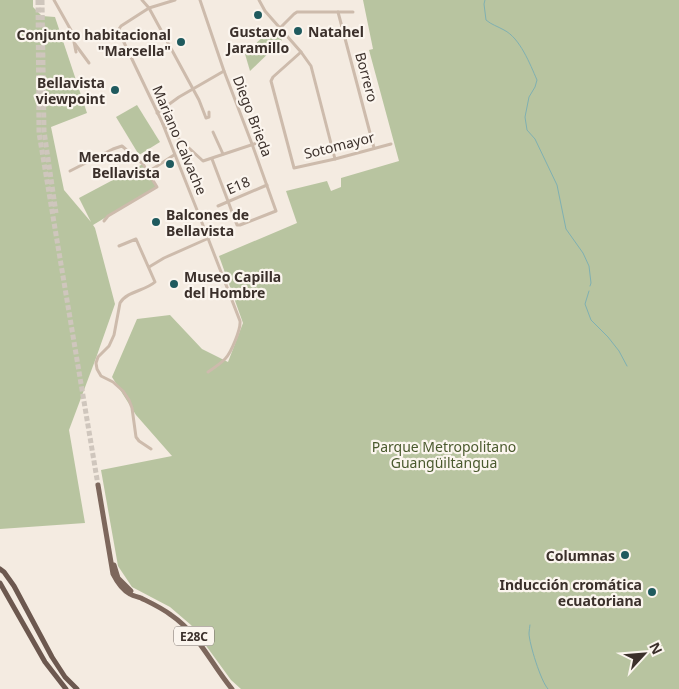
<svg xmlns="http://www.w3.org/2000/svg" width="679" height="689" viewBox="0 0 679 689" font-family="'Noto Sans',sans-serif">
<rect width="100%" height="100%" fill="#f4ebe1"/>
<g fill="#b8c4a0">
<polygon points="0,0 33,0 33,7 42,16 55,17 87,113 51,127 64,190 91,222 79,198 143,164 156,187 93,225 95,228 115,304 96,358 69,430 85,523 0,529"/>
<polygon points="363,0 679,0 679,689 241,689 231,680 191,625 170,607 132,587 118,566 101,470 172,456 136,415 112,377 137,319 170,315 202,349 228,362 243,323 219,256 297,223 286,191 327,181 331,191 341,187 341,178 399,161 369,50 373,49"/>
<polygon points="272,28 282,40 250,71 245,54"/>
<polygon points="137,105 160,142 139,155 116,117"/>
</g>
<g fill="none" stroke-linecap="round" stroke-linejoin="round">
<g stroke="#7fb0b2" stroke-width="1">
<path d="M485,0L484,4L486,20C492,25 497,26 504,30C520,38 530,64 537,80L535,87L529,97L525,117L527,130L535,139L557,185L566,229L583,253L589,266L591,283L590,286"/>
<polyline points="589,291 585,304 591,320 608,337 619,351 627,366"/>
<path d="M530,625C530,627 529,630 529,633C529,643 541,682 548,689"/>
</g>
<g stroke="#cfc6bd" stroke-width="5" stroke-dasharray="5 2.5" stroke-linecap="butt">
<polyline points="38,0 39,133 98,485"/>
<polyline points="42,0 44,131 56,213"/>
</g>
<g stroke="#cdbbac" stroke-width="3">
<polyline points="54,0 72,32 76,52"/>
<polyline points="142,0 149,8 199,100 206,118 209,117 209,112"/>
<path d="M175,0L149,8L121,26L119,29V32L162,122L199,215L240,321C241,329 231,353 225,359C220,364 214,368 208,372"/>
<polyline points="200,0 224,71 252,144 276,211 240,225 237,225 212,159"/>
<polyline points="259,0 265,11 301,52 311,66 335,159"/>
<polyline points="338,12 374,148"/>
<polyline points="280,28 294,14 297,12 353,12"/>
<polyline points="75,44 89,63"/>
<polyline points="301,52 273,77 271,81 294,168 335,159 391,144"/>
<polyline points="157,113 179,97 224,71"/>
<polyline points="163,124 203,161 260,142"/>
<polyline points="213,132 223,154"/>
<polyline points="70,171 113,149 122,146 143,164 157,187 108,216 104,221"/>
<polyline points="148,172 174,155"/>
<polyline points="218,206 267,185"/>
<path d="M119,246L136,239L155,282C145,291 127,291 120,303L114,335L109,346L98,357L96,363L97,369L101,376L113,382L123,391L129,400L132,408L136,437L139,441L151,449"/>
<polyline points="149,267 164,258 209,238"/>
</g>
<g stroke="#7d675c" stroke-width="5">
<path d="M98,485L113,574C117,582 122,590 130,594C133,596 138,597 141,598C151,603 162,608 171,615C199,634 211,664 232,689"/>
<polyline points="114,565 118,578 131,591"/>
</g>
<g stroke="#6c584f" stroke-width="5">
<polyline points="0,569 4,572 14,586 52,657 65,677 77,689"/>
<polyline points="0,583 45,662 66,689"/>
</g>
</g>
<g fill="#1f5a5e" stroke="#fbf5ee" stroke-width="2">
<circle cx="258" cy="15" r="5"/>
<circle cx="298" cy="31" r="5"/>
<circle cx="181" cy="42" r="5"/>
<circle cx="115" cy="90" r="5"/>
<circle cx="170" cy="164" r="5"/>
<circle cx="156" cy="222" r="5"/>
<circle cx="174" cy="284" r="5"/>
<circle cx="625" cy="555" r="5"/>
<circle cx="652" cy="592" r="5"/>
</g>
<g text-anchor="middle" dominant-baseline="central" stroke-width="4.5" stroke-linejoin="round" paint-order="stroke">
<rect fill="#fbf5ee" stroke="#756b66" stroke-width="1" x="174" y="626.5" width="40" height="19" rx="4"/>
<g font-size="12" font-weight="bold" fill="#3b302b">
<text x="194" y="636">E28C</text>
</g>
<g font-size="14" font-weight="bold" fill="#3b302b" stroke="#fbf5ee" text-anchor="end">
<text x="258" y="31" text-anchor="middle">Gustavo<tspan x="258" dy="16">Jaramillo</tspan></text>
<text x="308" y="31" text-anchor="start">Natahel</text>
<text x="171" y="34">Conjunto habitacional<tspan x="171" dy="16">"Marsella"</tspan></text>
<text x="105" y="82">Bellavista<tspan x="105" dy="16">viewpoint</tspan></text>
<text x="160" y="156">Mercado de<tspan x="160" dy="16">Bellavista</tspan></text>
<text x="166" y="214" text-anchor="start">Balcones de<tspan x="166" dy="16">Bellavista</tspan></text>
<text x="184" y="276" text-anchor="start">Museo Capilla<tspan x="184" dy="16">del Hombre</tspan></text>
<text x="615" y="555">Columnas</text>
<text x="642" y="584">Inducción cromática<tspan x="642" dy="16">ecuatoriana</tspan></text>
</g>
<g font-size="14" fill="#3b302b" stroke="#fbf5ee">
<text transform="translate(367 77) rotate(75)">Borrero</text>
<text transform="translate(253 116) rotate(69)">Diego Brieda</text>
<text transform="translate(180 140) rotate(67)">Mariano Calvache</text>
<text transform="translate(339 145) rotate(-14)">Sotomayor</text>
<text transform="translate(238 185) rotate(-23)">E18</text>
</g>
<g font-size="14" fill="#4a5a2e" stroke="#fbf5ee">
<text x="444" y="446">Parque Metropolitano<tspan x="444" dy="16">Guangüiltangua</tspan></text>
</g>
</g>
<g transform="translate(644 654) rotate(64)" stroke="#fbf5ee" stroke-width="4" paint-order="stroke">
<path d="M0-4L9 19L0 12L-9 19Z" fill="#3b302b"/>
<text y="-8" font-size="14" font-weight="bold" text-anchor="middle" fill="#3b302b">N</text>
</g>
</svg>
